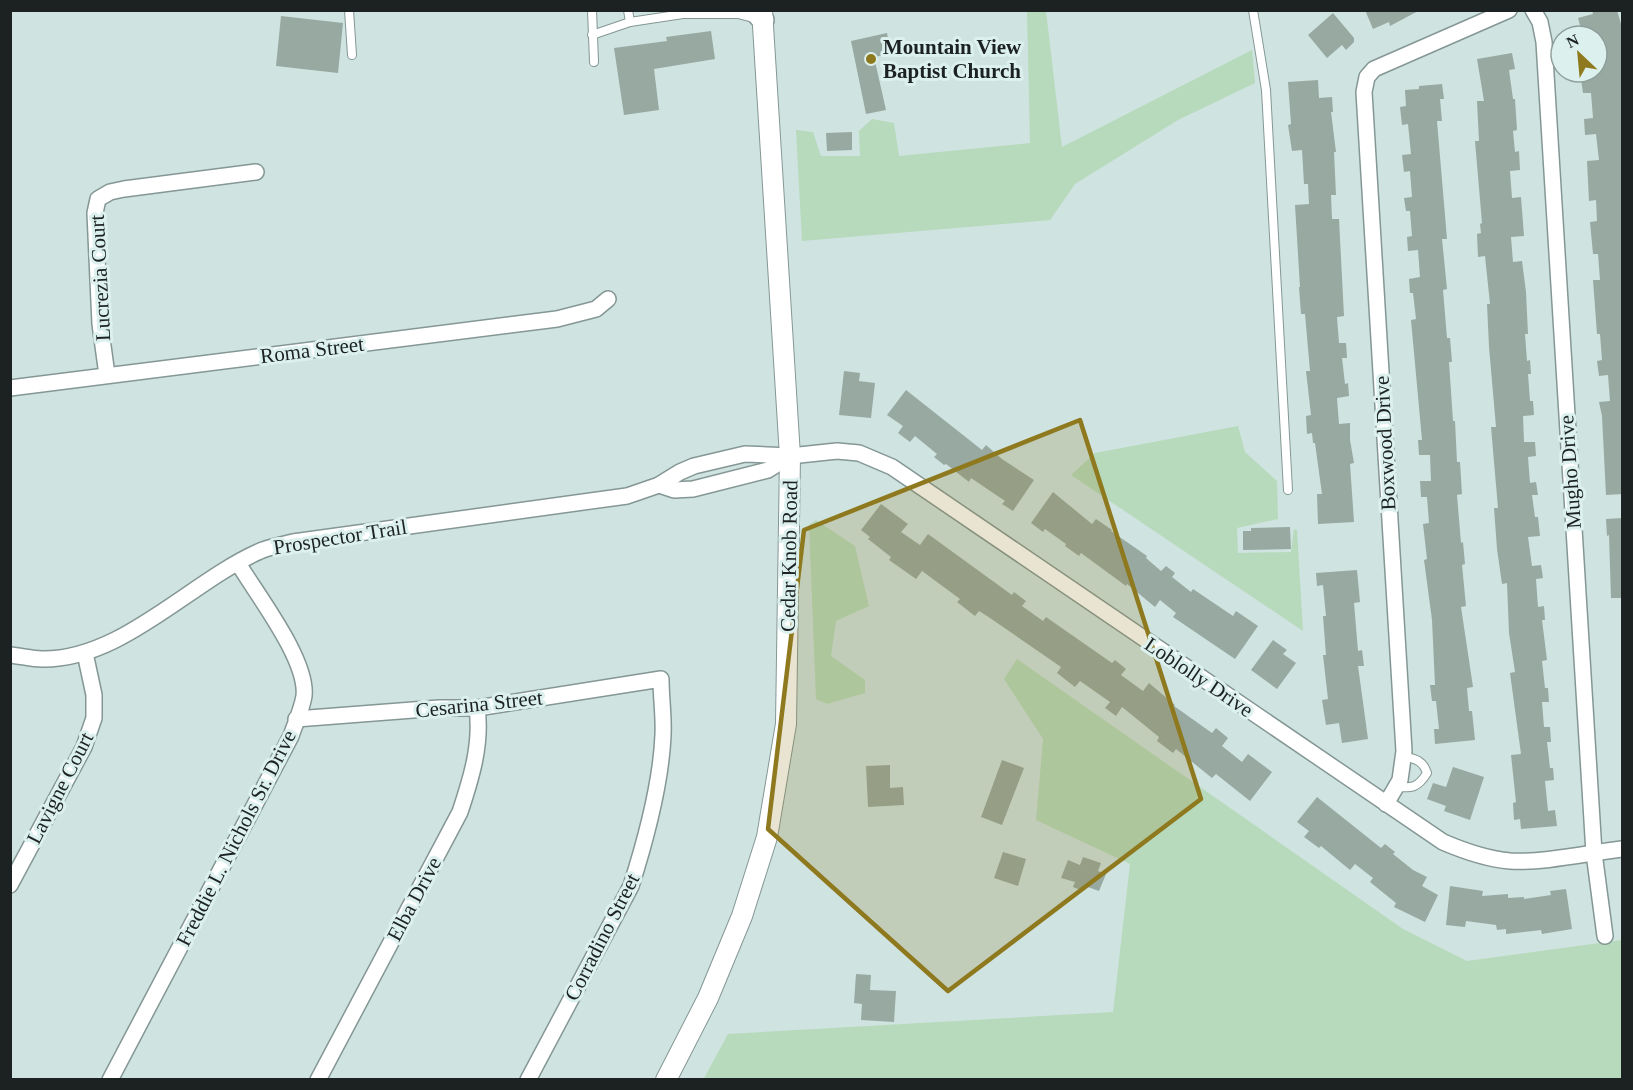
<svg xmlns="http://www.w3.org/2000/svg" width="1633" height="1090" viewBox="0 0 1633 1090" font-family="'Times New Roman',serif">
<rect width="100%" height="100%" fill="#cfe3e0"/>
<g fill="#b6dabb">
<polygon points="1027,11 1046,11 1062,147 1252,50 1255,83 1178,120 1075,184 1050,220 802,241 796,130 813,132 821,156 860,156 859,131 872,119 894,123 899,156 1030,143"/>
<polygon points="1238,426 1245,452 1277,481 1278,519 1237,528 1238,553 1291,552 1294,529 1297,530 1303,631 1071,475 1095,453"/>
<polygon points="816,520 855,546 869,606 836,621 831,656 865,680 865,693 827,704 816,699 809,525"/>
<polygon points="1017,659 1403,929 1467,961 1622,940 1622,1079 703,1080 728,1034 1113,1012 1130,864 1036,820 1043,739 1004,679"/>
</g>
<g fill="#98a9a1">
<polygon points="1365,10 1420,10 1390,26 1389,22 1373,29"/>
<polygon points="1592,10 1617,10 1623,31 1623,494 1606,495 1602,416 1599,402 1610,401 1608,375 1599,376 1597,361 1602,360 1600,334 1597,334 1593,280 1600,280 1598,254 1593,254 1590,222 1597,221 1596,200 1589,201 1587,161 1599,160 1596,134 1585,135 1584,119 1593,118 1591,93 1583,93 1581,79 1593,78 1592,72 1597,72 1597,36 1583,36 1578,18 1593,14"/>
<polygon points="1333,13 1354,38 1354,42 1346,50 1342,45 1327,58 1308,35"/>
<polygon points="281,16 343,23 338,73 276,66"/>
<polygon points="711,31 715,59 654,69 659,110 624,115 614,48 667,41 666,37"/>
<polygon points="887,33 891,54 874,57 886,110 866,114 851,41"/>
<polygon points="1512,53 1515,69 1509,70 1513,99 1515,99 1517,130 1513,131 1515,152 1519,151 1520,170 1510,171 1512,198 1521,197 1524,236 1511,237 1513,262 1522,261 1526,292 1528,334 1525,334 1527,361 1530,360 1531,374 1528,374 1530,401 1533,401 1534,415 1523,416 1524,442 1535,442 1536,456 1528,457 1530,483 1536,482 1538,495 1532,495 1535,517 1538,517 1540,536 1528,537 1532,566 1541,565 1543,578 1536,579 1538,607 1544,606 1545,620 1542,620 1547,660 1542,661 1545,688 1548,688 1549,702 1542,702 1544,727 1550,727 1551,742 1547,742 1550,768 1553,768 1554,780 1545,781 1548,811 1555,810 1557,826 1521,829 1520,819 1514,820 1513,803 1516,802 1511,755 1521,754 1510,673 1515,672 1509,633 1507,583 1502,584 1497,549 1494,508 1498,508 1491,427 1496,427 1489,347 1487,304 1490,304 1485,256 1478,257 1477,234 1481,233 1480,224 1482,223 1475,141 1479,141 1477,101 1484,101 1477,59"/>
<polygon points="1318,80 1319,98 1332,97 1333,112 1331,112 1336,152 1334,152 1336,195 1331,195 1332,219 1339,219 1344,316 1337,317 1339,343 1346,343 1347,358 1342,358 1345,384 1348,383 1349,396 1337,398 1339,424 1350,423 1350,440 1354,463 1350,464 1354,522 1318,524 1317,494 1322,494 1315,443 1313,443 1312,433 1307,434 1306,416 1311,415 1306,371 1310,371 1305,314 1301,314 1299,287 1300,287 1295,205 1309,204 1308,184 1304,184 1302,150 1292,151 1288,125 1291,124 1288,82"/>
<polygon points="1442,84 1444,99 1440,99 1442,121 1437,121 1447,239 1442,239 1447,289 1443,290 1447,338 1450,338 1452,362 1449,362 1453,421 1455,421 1457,462 1460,462 1462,494 1457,495 1461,543 1463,542 1465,564 1462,565 1466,606 1461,607 1473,687 1467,688 1469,711 1472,711 1475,740 1435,744 1434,729 1439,729 1436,701 1432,701 1430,685 1435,685 1432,620 1424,560 1427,559 1423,524 1429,523 1427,497 1421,497 1420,481 1431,481 1430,455 1419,455 1418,440 1422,440 1411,320 1416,319 1413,293 1410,293 1409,279 1420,277 1418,250 1408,251 1407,237 1412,236 1410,211 1406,211 1404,198 1412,197 1410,171 1404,172 1402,155 1411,154 1408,124 1402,125 1400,107 1406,106 1405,90 1419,89 1419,86"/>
<polygon points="852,132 852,150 827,151 826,133"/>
<polygon points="844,371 860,373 859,381 875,383 871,418 839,415"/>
<polygon points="906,390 982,450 986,445 1002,459 1034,480 1013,511 1002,504 1005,501 971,478 969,482 946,464 944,465 934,457 937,454 915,436 910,442 898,433 903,426 887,415"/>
<polygon points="1053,492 1092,524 1096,519 1112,530 1111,531 1147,556 1146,558 1161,571 1166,566 1175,573 1172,577 1191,592 1193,589 1233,616 1236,611 1258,626 1235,659 1173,617 1176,613 1160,600 1155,607 1127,584 1126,586 1081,553 1079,556 1065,546 1066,544 1045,529 1043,532 1031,523"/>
<polygon points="881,504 908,524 901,532 920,545 928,534 1012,595 1014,592 1026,601 1022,606 1043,621 1046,617 1112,663 1115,660 1126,669 1121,675 1143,691 1149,683 1175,705 1174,706 1212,733 1216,728 1228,738 1222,746 1242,762 1248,754 1272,772 1250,801 1216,774 1212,778 1176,749 1173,753 1157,741 1159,737 1122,707 1116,716 1105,708 1110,702 1080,681 1075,687 1057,673 1061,667 987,616 979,611 975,616 957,602 960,599 922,571 916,579 889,560 891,557 868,539 870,537 861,530"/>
<polygon points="1623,518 1623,598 1611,598 1609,535 1607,536 1606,519"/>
<polygon points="1290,527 1291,549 1243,550 1243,531 1251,531 1251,528"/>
<polygon points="1357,570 1360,602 1354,603 1358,651 1362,650 1364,666 1358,666 1368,739 1342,743 1339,723 1326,725 1322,700 1328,699 1323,655 1326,655 1323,616 1326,616 1323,585 1317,586 1316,573"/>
<polygon points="1273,640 1287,650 1283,654 1296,663 1277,689 1251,670"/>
<polygon points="1002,760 1024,768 1002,825 981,817"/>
<polygon points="890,765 890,788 903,787 904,805 868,807 866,766"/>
<polygon points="1453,767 1484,777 1470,820 1444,811 1446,806 1427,799 1433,783 1446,787"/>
<polygon points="1317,797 1381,848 1385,844 1395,852 1393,854 1413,870 1427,877 1422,886 1438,895 1425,922 1394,907 1396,903 1370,882 1373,878 1355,864 1350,870 1321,846 1319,848 1304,837 1309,831 1297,822"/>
<polygon points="1003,852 1026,859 1018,886 994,878"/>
<polygon points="1083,857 1101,863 1098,871 1106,874 1099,891 1085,886 1083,891 1073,887 1075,882 1061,878 1068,860 1080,865"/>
<polygon points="1450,886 1483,891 1482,896 1508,894 1508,898 1524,897 1524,899 1551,895 1550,891 1566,889 1572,929 1542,934 1541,930 1506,934 1506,929 1497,930 1496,925 1466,921 1465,927 1446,925"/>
<polygon points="856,974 871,975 870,990 896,991 894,1022 861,1020 862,1004 854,1003"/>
</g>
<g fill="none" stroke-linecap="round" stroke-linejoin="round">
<g stroke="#849794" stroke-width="10">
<g id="service">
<polyline points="349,10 352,55"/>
<polyline points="592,10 594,62"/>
<polyline points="628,10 630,22"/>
<polyline points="1253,10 1266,90 1288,490"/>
<polyline points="683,14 738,14 753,18"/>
<polyline points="592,35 630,22 683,14 683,10"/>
<path d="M1396,787C1412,788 1418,788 1427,773C1423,760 1415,759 1403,756"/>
</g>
</g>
<g stroke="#849794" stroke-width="18">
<g id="minor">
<polyline points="1533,10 1540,22 1544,42 1594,853 1605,936"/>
<polyline points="107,375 100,324 95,213 98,199 110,192 124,189 256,172"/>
<polyline points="10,388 557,319 596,309 608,299"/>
<polyline points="659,485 674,490 693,489 768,470 790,456"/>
<path d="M10,655C21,656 32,659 42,659C121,660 189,583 258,552C268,547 282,545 293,542L627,496L659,485L680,472L694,466L745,454L790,456L837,451L859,453L892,467L1443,842C1464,851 1486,859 1510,861C1544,863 1588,853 1622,849"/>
<path d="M296,719L439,708H477L661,679C661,698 664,717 663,735C661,785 646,839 631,886L528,1080"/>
<polyline points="1386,804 1400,780 1404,751 1364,92 1367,77 1374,69 1509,10"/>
<polyline points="10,885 84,747 94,718 94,695 85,653"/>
<path d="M110,1080L291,736C295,724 302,709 304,696C308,660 257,595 238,563"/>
<path d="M318,1080L460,812C471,779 482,744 477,708"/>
</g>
</g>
<g stroke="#849794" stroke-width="22">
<polyline id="tertiary" points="666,1080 708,998 742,916 767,837 786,724 790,456 762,10"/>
</g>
<g stroke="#849794" stroke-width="24">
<polyline id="secondary" points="754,10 763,20"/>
</g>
<use href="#service" stroke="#fff" stroke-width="8"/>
<use href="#minor" stroke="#fff" stroke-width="15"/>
<use href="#tertiary" stroke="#fff" stroke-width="20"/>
<use href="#secondary" stroke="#fff" stroke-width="21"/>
</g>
<path fill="#8f791e" fill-opacity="0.2" stroke="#8f791e" stroke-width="4.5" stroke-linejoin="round" d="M1080,420L1201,799L948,991L768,829L804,530Z"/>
<circle fill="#8f791e" stroke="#dcf0ed" stroke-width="2" cx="871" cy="59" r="6"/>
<g text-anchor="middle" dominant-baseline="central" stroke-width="6" stroke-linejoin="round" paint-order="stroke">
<g font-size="21" font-weight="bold" fill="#1b2221" stroke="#dcf0ed" text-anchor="start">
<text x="883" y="47">Mountain View<tspan x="883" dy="24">Baptist Church</tspan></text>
</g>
<g font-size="21" fill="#1b2221" stroke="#dcf0ed">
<text transform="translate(100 278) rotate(-93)">Lucrezia Court</text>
<text transform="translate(312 350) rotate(-7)">Roma Street</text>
<text transform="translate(1385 443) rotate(-93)">Boxwood Drive</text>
<text transform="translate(1570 472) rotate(-94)">Mugho Drive</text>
<text transform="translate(340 537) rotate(-9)">Prospector Trail</text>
<text transform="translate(789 556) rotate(-89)">Cedar Knob Road</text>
<text transform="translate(1199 677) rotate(34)">Loblolly Drive</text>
<text transform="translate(479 704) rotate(-6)">Cesarina Street</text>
<text transform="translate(60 788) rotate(-63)">Lavigne Court</text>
<text transform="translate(236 838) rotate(-63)">Freddie L. Nichols Sr. Drive</text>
<text transform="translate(414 899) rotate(-62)">Elba Drive</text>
<text transform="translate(602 937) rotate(-63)">Corradino Street</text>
</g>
</g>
<rect width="1633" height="1090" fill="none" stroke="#1b2221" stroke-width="24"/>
<g transform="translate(1579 54) rotate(334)"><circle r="28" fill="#dcf0ed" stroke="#8f9e9b" stroke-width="1.5"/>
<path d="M0-4.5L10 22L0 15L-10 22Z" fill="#8f791e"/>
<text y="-9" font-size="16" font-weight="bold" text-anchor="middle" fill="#1b2221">N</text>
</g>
</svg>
